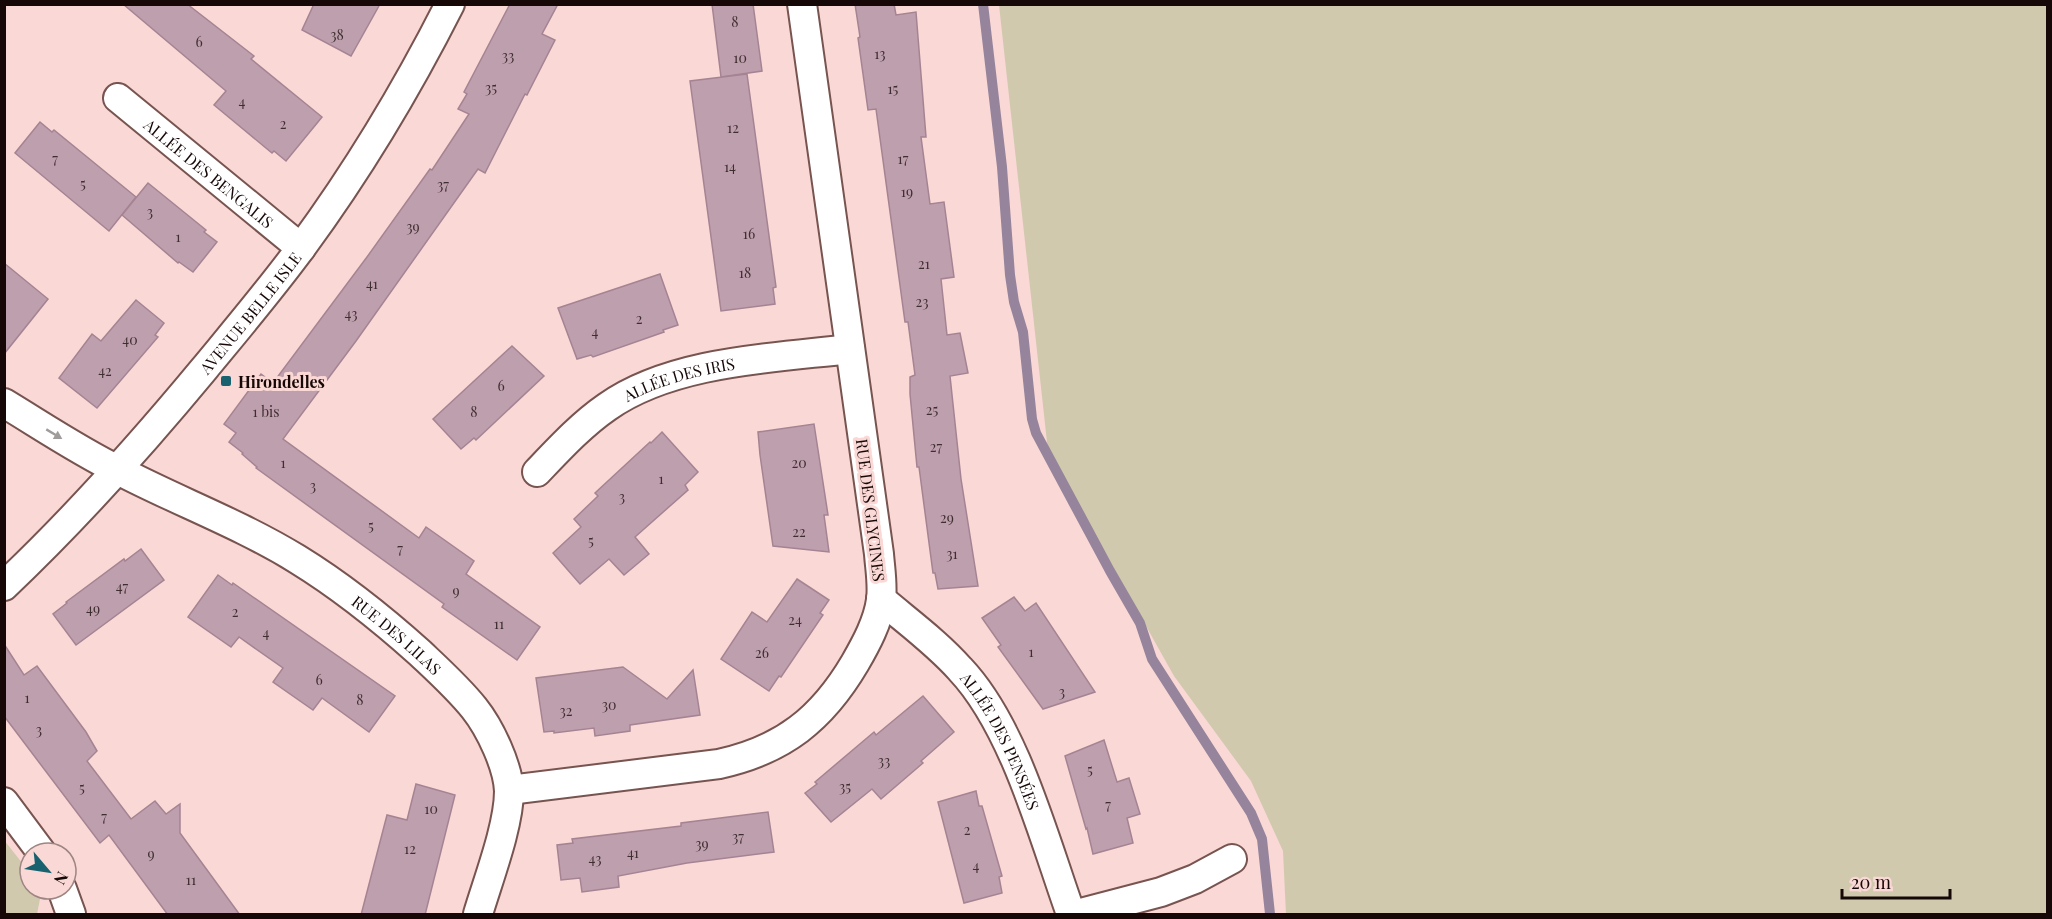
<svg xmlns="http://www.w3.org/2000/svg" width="2052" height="919" viewBox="0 0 2052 919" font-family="'Playfair Display',serif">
<rect width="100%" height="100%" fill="#fad8d5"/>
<g fill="#d0c9ad">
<polygon points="999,5 2047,5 2047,914 1286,914 1283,851 1251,781 1174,676 1048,451"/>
<polygon points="4,840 30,873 30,889 42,889 37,914 5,914"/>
</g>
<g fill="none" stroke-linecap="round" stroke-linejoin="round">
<polyline stroke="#95849c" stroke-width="10" points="983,4 1002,167 1010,275 1014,302 1023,332 1032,419 1036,433 1110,571 1140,623 1152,659 1251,813 1262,839 1270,914"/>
</g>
<g fill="#be9fad" stroke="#a68393" stroke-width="1.5">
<polygon points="123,4 187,4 254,56 251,59 322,117 286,161 274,151 272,153 214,105 226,91"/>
<polygon points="314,4 380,4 351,56 302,30"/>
<polygon points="510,4 558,4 542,34 555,40 527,95 525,94 485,173 478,169 356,341 283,439 419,538 426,527 474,561 466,574 540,627 517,660 442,607 444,604 256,468 257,467 242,454 243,453 229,442 236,433 224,424 261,374 273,383 367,257 430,169 432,170 469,114 458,109 467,94 464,92"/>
<polygon points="712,4 753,4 762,71 721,77"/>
<polygon points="855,4 894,4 896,15 916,12 926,137 921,137 930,204 944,202 954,277 941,279 947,335 960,333 968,373 950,376 961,479 978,586 938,589 935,573 933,573 919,467 917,467 910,394 910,377 915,375 908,322 905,322 876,109 868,110 858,38 860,37"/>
<polygon points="747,74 776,287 773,288 775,304 721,311 690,81"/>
<polygon points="40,122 52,132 54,130 136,197 109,231 15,153"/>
<polygon points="148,183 206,230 204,232 217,242 193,272 179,262 178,263 122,215"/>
<polygon points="4,263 48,299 4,354"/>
<polygon points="660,274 678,325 663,330 664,332 593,357 591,355 577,359 558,308"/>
<polygon points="136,300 164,323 155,335 158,337 97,408 59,378 92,334 101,341"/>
<polygon points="512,346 544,376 476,440 474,438 461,449 433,419"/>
<polygon points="814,424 828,515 824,515 829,552 773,546 760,455 758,432"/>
<polygon points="662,432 698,472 685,485 688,490 635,537 649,554 624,575 609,559 580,584 553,553 581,527 574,519 598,496 595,493 650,442 651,443"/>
<polygon points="141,549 164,580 76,645 53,614 67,603 66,602 124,559 125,561"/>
<polygon points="218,575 232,585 233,583 395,696 369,732 322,698 313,710 273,682 283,668 239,637 231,647 188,617"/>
<polygon points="797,579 829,600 820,613 823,615 781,677 779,676 769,691 721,659 752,612 767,622"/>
<polygon points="1014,597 1025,611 1036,603 1095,692 1043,709 998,647 1001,645 982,618"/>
<polygon points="4,644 24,675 37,666 86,732 97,751 87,761 131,819 155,801 166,814 180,804 180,833 240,915 168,915 109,835 100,843 4,716"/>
<polygon points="623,667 667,699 693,670 700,715 630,725 630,731 595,736 594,728 554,733 554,731 544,732 536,678"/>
<polygon points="923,696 954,732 921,761 923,763 881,799 872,789 831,822 805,793 817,784 815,782 874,732 876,735"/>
<polygon points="1104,740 1117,782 1129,778 1140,814 1127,818 1133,843 1093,854 1087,828 1086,829 1065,756"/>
<polygon points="416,784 455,795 425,915 361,915 387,815 407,820"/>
<polygon points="976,791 979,806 982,806 1002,876 999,877 1002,893 964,903 938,802"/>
<polygon points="768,812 774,852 687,863 618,876 619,887 582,892 580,878 561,880 557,845 573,843 572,839 681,826 681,823"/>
</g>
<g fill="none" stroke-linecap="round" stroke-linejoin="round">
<g stroke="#775450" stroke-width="32">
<g id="minor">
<path id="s1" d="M118,98L301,248"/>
<path id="s2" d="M4,403C42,426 79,451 118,470C177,501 240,524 297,559C341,586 381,618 420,653C438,670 458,688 474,708C490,728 508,766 509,791C509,826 488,880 478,914"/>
<path id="s3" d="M537,472C559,449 581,425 607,407C672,361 773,358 850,349"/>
<path id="s4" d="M4,586C76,518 141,445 204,369C237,329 270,290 301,248C357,172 407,89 450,4"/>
<path id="s5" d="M881,599C908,622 937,643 960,669C1015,727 1044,839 1071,914"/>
<path d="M509,790L719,764C783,750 822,719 855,663C866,644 878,622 881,600C883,585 880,568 879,554L802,4"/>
<polyline points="4,802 42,853"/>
<polyline points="62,889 71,914"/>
<polyline points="1077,914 1161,892 1195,879 1232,859"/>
</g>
</g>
<use href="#minor" stroke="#fff" stroke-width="28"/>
</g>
<defs><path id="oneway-solid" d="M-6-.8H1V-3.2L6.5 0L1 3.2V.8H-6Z" transform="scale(1.5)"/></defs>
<use fill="#a19c9c" href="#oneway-solid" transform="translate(54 434) rotate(31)"/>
<rect fill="#17626e" stroke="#fad8d5" stroke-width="2" x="220" y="375" width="12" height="12" rx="3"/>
<g text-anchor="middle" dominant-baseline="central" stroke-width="6" stroke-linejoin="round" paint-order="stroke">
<g font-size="14" fill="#3f2e30">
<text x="735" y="21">8</text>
<text x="337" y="34">38</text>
<text x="199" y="41">6</text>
<text x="880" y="53">13</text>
<text x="508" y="55">33</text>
<text x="740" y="57">10</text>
<text x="491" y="87">35</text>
<text x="893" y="88">15</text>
<text x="242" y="101">4</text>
<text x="283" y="123">2</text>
<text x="733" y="127">12</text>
<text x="55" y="158">7</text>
<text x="903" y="158">17</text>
<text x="730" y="166">14</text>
<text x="83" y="183">5</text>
<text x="443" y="184">37</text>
<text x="907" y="191">19</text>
<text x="150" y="211">3</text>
<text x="413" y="226">39</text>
<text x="749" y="233">16</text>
<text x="178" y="236">1</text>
<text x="924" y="263">21</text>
<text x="745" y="272">18</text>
<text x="372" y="283">41</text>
<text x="922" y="301">23</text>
<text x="351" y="313">43</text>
<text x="639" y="318">2</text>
<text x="595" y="331">4</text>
<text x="130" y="339">40</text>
<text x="105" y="370">42</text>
<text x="501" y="385">6</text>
<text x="932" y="409">25</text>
<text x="266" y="411">1 bis</text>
<text x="474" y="411">8</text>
<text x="936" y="446">27</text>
<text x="283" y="462">1</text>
<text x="799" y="462">20</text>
<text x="661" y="478">1</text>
<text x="313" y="485">3</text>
<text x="622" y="496">3</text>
<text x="947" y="517">29</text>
<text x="371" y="525">5</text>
<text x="799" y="531">22</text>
<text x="591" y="540">5</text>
<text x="400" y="548">7</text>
<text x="952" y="553">31</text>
<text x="122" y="586">47</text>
<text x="456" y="590">9</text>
<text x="93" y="608">49</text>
<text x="235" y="611">2</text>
<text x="795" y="619">24</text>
<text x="499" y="623">11</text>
<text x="266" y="632">4</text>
<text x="1031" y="651">1</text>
<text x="762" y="652">26</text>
<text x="319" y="679">6</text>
<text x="1062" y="691">3</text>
<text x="27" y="697">1</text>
<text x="360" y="699">8</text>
<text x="609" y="704">30</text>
<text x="566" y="710">32</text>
<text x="39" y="729">3</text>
<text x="884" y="760">33</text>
<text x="1090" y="769">5</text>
<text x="845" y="786">35</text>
<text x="82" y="787">5</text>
<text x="1108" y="804">7</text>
<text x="431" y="808">10</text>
<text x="104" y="816">7</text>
<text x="967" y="829">2</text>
<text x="738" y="836">37</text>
<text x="702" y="843">39</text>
<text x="410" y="848">12</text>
<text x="633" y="852">41</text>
<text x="151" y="853">9</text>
<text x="595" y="858">43</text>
<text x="976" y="865">4</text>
<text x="191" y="879">11</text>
</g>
<g font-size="16" fill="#150807" stroke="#fad8d5">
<text stroke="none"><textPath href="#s1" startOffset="118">ALLÉE DES BENGALIS</textPath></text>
<text stroke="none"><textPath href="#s4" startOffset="368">AVENUE BELLE ISLE</textPath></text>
<text stroke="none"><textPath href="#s3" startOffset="174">ALLÉE DES IRIS</textPath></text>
<text transform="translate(871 510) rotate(83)">RUE DES GLYCINES</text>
<text stroke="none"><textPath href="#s2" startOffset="458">RUE DES LILAS</textPath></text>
<text stroke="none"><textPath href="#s5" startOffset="189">ALLÉE DES PENSÉES</textPath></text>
</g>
<g font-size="16" font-weight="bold" fill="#150807" stroke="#fad8d5" text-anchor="start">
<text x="238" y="381">Hirondelles</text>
</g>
</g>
<rect width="2052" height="919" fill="none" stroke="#150807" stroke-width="12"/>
<g transform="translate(48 871) rotate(119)"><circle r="28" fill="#fad8d5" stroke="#9e8583" stroke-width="1.5"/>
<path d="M0-4.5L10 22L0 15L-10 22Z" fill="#17626e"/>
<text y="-9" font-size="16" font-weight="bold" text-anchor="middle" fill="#150807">N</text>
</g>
<path d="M1842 889v9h108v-9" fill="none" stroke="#150807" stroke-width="3"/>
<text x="1851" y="889" font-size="18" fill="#150807" stroke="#fad8d5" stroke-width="4.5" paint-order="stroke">20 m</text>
</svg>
